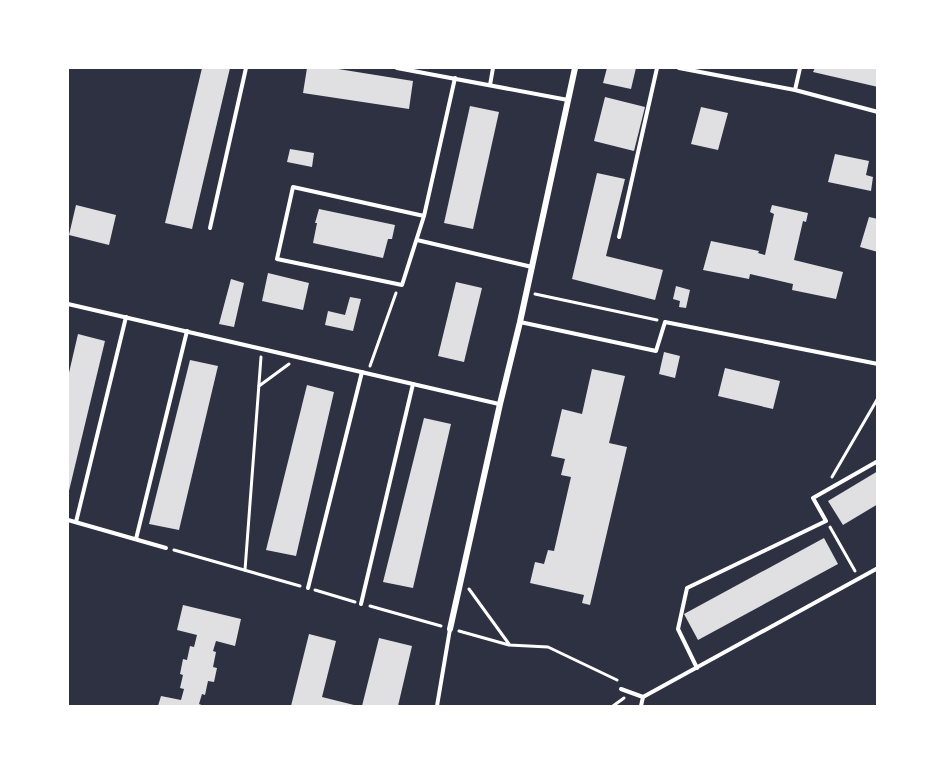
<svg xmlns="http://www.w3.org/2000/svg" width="945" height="774" viewBox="0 0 945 774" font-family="Inter,sans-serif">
<rect width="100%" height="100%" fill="#2d3142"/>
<g fill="#e0e0e3">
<polygon points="202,68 230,68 192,229 165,223"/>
<polygon points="307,68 332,68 413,81 409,109 303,93"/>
<polygon points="607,68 636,68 631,89 603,83"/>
<polygon points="815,68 878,68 878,87 813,72"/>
<polygon points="605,97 645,107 634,151 594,141"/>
<polygon points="470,106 499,112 473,229 444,223"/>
<polygon points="701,107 728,113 718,150 691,144"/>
<polygon points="290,149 314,153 312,167 287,162"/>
<polygon points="835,154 869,161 866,175 873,177 871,191 828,182"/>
<polygon points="597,173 625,179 606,256 663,270 655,300 572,279"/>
<polygon points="76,205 116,215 109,245 69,235"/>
<polygon points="772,205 808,213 806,222 803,221 794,260 843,272 836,299 792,290 793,284 750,274 749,279 703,270 711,241 759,251 758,253 765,255 774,214 770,212"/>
<polygon points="319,209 395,225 392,239 388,239 383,258 313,243 317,223 315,223"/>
<polygon points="869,217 878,219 878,252 860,247"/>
<polygon points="268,273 309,283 303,310 262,301"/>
<polygon points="231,279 244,283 234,327 219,324"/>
<polygon points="456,282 482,288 464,362 438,356"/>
<polygon points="676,286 690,290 686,308 679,307 680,301 673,299"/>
<polygon points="350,297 361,299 353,331 325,325 328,311 345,315"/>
<polygon points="78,334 105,341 68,495 68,377"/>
<polygon points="664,352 680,356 675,378 659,374"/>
<polygon points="190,360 218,366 179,530 149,524"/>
<polygon points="725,368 780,381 773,409 718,396"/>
<polygon points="592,369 625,376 609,443 627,447 590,605 582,603 584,595 530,583 535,562 544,564 548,550 554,551 571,477 561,475 565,459 551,456 562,409 582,414"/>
<polygon points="307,385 334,392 296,556 266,550"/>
<polygon points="424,418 451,424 413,588 383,582"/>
<polygon points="878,471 878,504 843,525 828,501"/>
<polygon points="824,538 838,564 698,640 684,614"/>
<polygon points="183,605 241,619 235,646 216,641 213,651 216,652 213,667 217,668 214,682 208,681 205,695 202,694 199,704 204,706 158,706 161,696 181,700 184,689 180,688 183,675 180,674 183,659 187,660 190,646 194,647 197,635 177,630"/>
<polygon points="309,634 336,641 322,697 358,706 291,706"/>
<polygon points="379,638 412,646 398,706 362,706"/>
</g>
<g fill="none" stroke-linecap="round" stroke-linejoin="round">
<g stroke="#fff" stroke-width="3">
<polyline points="535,294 657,320"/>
<polyline points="370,366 396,293"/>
<polyline points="259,386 289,364"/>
<polyline points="832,477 878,398"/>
<polyline points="830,527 855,571"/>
<polyline points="174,550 300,586"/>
<polyline points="245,570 261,357"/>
<polyline points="469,589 509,644"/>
<polyline points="315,590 355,602"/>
<polyline points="370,606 441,626"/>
<polyline points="459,631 509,645 548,647 617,680"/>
<polyline points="613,706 624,698"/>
</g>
<g stroke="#fff" stroke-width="4">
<polyline points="397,68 568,100"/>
<polyline points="679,68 795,90"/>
<polyline points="800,68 795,90 878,112"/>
<polyline points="490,85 493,68"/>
<polyline points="424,216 293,187 277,259 402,285 424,216 455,78"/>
<polyline points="210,228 246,68"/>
<polyline points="619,237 657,68"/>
<polyline points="417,240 532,267"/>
<polyline points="68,304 499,404"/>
<polyline points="520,322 656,351 665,322 878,364"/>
<polyline points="68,520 166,548"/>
<polyline points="76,522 126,317"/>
<polyline points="136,539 187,331"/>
<polyline points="308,588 362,372"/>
<polyline points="361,604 413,384"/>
<polyline points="697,668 678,629 687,588 826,521 813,498 878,461"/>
<polyline points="621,689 643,697 641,706"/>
<polyline points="643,697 878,568"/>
<polyline points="437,706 450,629"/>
</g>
<polyline stroke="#fff" stroke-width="6" points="450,629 500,404 520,322 575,68"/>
</g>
<rect width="945" height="774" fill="none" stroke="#ffffff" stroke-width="138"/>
</svg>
